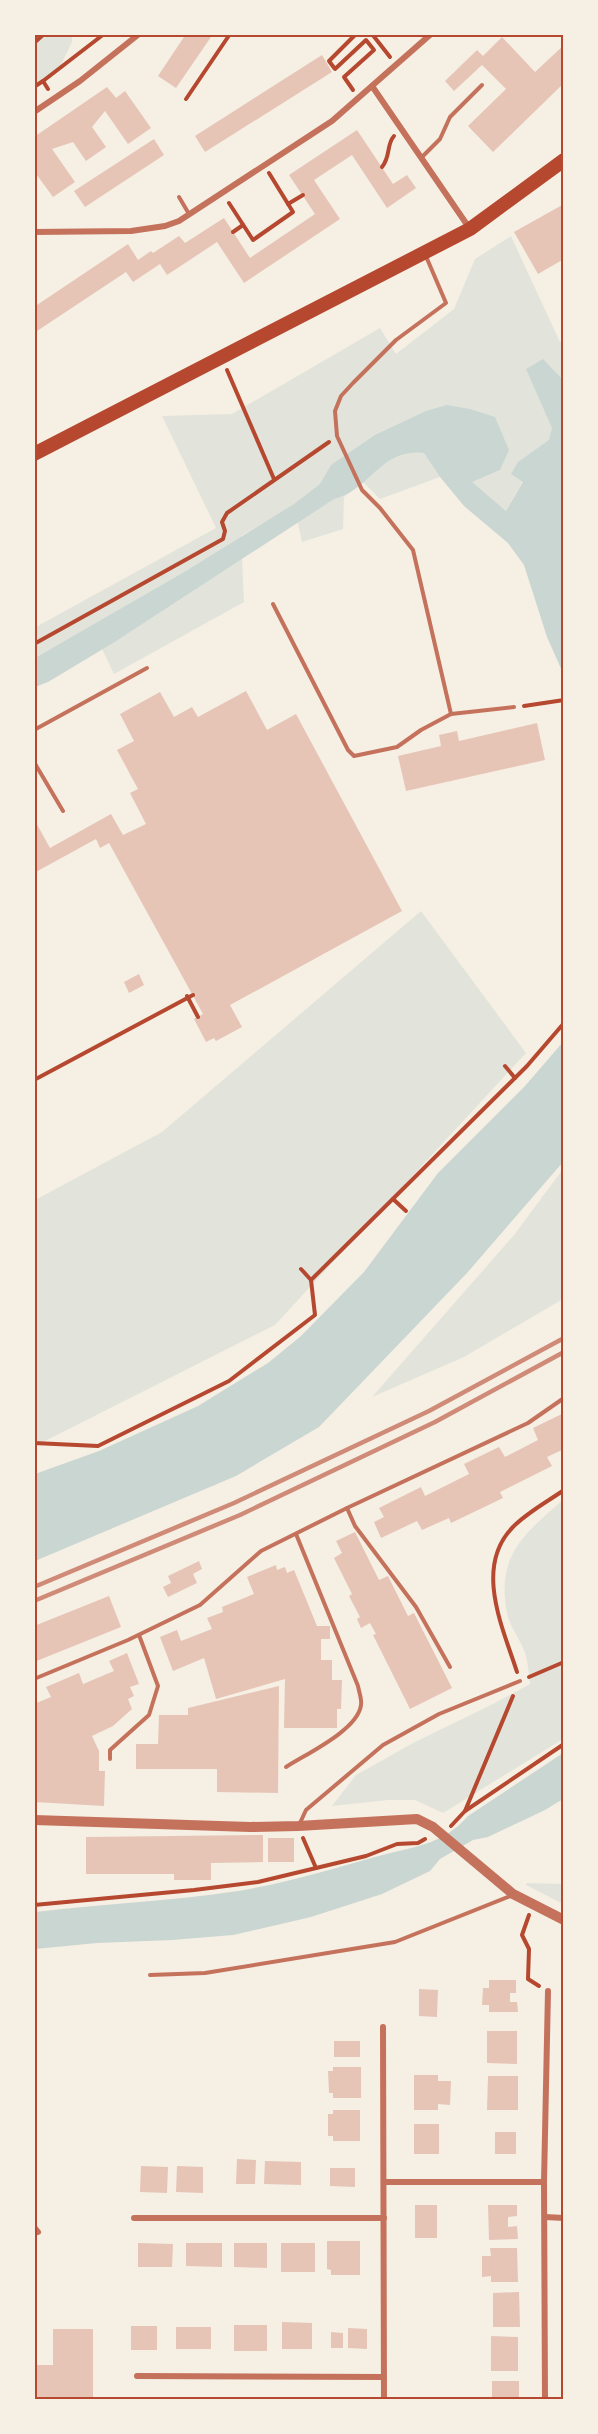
<svg xmlns="http://www.w3.org/2000/svg" width="598" height="2434" viewBox="0 0 598 2434" font-family="'PT Sans',sans-serif">
<rect width="100%" height="100%" fill="#f6efe4"/>
<g fill="#e2e4dc">
<polygon points="35,35 72,35 72,42 58,71 35,87"/>
<polygon points="511,236 560,342 563,340 564,436 523,481 506,511 471,482 500,470 424,453 440,477 380,499 363,482 344,497 343,529 302,542 294,505 241,536 244,602 114,674 91,626 35,658 34,628 216,528 162,416 232,414 380,328 396,354 454,309 475,259"/>
<polygon points="421,911 526,1053 275,1325 35,1446 35,1200 162,1132"/>
<polygon points="563,1169 563,1299 464,1357 372,1397 514,1235"/>
<path d="M563,1500V1739L443,1813L415,1800H388L332,1806L356,1775L415,1742L493,1704L530,1684C529,1675 528,1665 526,1656C522,1641 510,1628 507,1613C496,1555 524,1534 563,1500Z"/>
<polygon points="527,1883 563,1884 563,1904 526,1885"/>
</g>
<g fill="#c9d6d2">
<path d="M543,359L563,380V673L547,637L524,565L508,543L464,506L440,477L424,453C380,448 371,490 334,499L113,643L48,682L35,687V658L186,571L294,504L320,484L331,465L375,435L426,411L447,405L470,409L495,417L509,450L500,470L472,482L506,511L523,482L511,474L518,462L549,440L552,428L526,369Z"/>
<polygon points="563,1042 563,1162 467,1273 319,1427 236,1476 35,1561 35,1474 99,1451 198,1406 268,1363 301,1336 364,1272 438,1173 525,1086"/>
<path d="M563,1753V1799L545,1810L488,1837L473,1840L440,1859L430,1871L382,1894L311,1917L233,1935L172,1940L97,1943L35,1949V1912C102,1904 171,1901 238,1891C285,1883 330,1870 375,1857C411,1847 442,1846 468,1816Z"/>
</g>
<g fill="#e6c5b7">
<polygon points="186,34 213,34 176,88 158,76"/>
<polygon points="502,37 535,72 564,45 564,83 493,152 468,126 506,89 482,65 454,91 445,81 477,50 483,56"/>
<polygon points="322,55 332,72 205,152 195,136"/>
<polygon points="107,87 116,98 125,91 151,128 128,144 105,111 92,127 106,147 86,161 73,142 52,149 75,182 53,197 34,171 34,137"/>
<polygon points="357,130 393,184 407,175 416,188 387,208 352,155 314,180 340,219 244,283 217,242 167,275 160,264 133,282 126,272 37,331 34,328 34,307 128,244 138,260 151,251 153,253 179,236 185,243 224,218 250,258 315,214 289,175"/>
<polygon points="154,139 164,155 85,207 74,191"/>
<polygon points="564,204 564,259 538,274 514,232"/>
<polygon points="246,691 267,730 296,714 402,911 230,1005 242,1027 216,1041 214,1038 206,1042 194,1019 203,1014 109,843 100,848 96,839 34,873 34,819 50,848 111,814 123,835 146,824 130,793 138,789 117,750 134,741 120,714 160,692 174,717 192,707 198,717"/>
<polygon points="537,723 545,760 406,791 398,756 441,746 439,735 457,731 459,741"/>
<polygon points="139,974 144,985 129,993 124,982"/>
<polygon points="564,1413 564,1449 547,1457 552,1466 500,1492 503,1498 451,1523 449,1518 422,1530 417,1521 381,1538 374,1522 384,1517 379,1508 421,1487 425,1496 469,1474 464,1464 499,1447 505,1457 538,1440 533,1428"/>
<polygon points="355,1532 379,1580 388,1576 408,1616 414,1613 452,1688 410,1709 373,1635 376,1634 370,1623 361,1628 357,1619 360,1617 349,1596 352,1594 334,1558 342,1553 336,1541"/>
<polygon points="199,1561 202,1569 193,1574 197,1583 168,1597 163,1587 171,1583 168,1576"/>
<polygon points="276,1565 277,1570 285,1567 287,1573 294,1570 317,1626 330,1626 330,1639 321,1639 321,1660 332,1660 332,1680 342,1680 341,1709 337,1709 337,1728 284,1728 285,1679 216,1699 204,1658 173,1671 160,1637 177,1630 181,1641 212,1629 207,1618 223,1612 222,1607 254,1594 247,1577"/>
<polygon points="109,1596 121,1627 34,1662 34,1626"/>
<polygon points="127,1653 139,1684 130,1687 134,1696 128,1699 132,1709 113,1726 92,1736 99,1751 99,1771 105,1771 104,1806 34,1802 34,1704 51,1697 46,1687 79,1673 83,1684 114,1671 109,1661"/>
<polygon points="279,1686 278,1793 217,1792 217,1769 136,1769 136,1744 158,1744 159,1715 188,1715 188,1708"/>
<polygon points="263,1835 263,1862 211,1863 211,1880 174,1880 174,1874 86,1874 86,1837"/>
<rect x="268" y="1838" width="26" height="24"/>
<polygon points="489,1980 516,1980 516,1993 510,1993 510,2002 517,2002 518,2012 489,2012 489,2005 482,2005 483,1988 489,1988"/>
<polygon points="419,1989 438,1990 437,2017 419,2016"/>
<polygon points="487,2031 517,2031 517,2064 487,2063"/>
<rect x="334" y="2041" width="26" height="16"/>
<polygon points="333,2067 361,2067 361,2098 333,2098 333,2093 329,2093 328,2071 333,2071"/>
<polygon points="414,2075 438,2075 438,2081 451,2081 450,2105 438,2104 438,2110 414,2110"/>
<polygon points="488,2076 518,2076 518,2110 487,2110"/>
<polygon points="333,2110 360,2110 360,2141 333,2141 333,2136 328,2136 328,2114 333,2114"/>
<rect x="414" y="2124" width="25" height="30"/>
<rect x="495" y="2132" width="21" height="22"/>
<polygon points="237,2159 256,2160 255,2184 236,2184"/>
<polygon points="265,2161 301,2162 301,2185 264,2184"/>
<polygon points="141,2166 168,2167 167,2193 140,2192"/>
<polygon points="177,2166 203,2167 203,2193 176,2192"/>
<polygon points="330,2168 355,2168 355,2187 330,2186"/>
<rect x="415" y="2205" width="22" height="33"/>
<polygon points="488,2205 517,2205 517,2216 508,2217 508,2227 517,2226 518,2239 489,2240"/>
<polygon points="327,2241 360,2241 360,2275 331,2275 331,2270 327,2269"/>
<polygon points="138,2243 173,2244 172,2267 138,2267"/>
<polygon points="186,2243 222,2243 222,2267 186,2266"/>
<polygon points="234,2243 267,2243 267,2268 234,2267"/>
<rect x="281" y="2243" width="34" height="29"/>
<polygon points="490,2248 517,2248 518,2282 491,2282 491,2276 482,2277 482,2256 491,2256"/>
<polygon points="519,2292 520,2327 493,2327 493,2293"/>
<polygon points="282,2322 312,2323 312,2349 282,2349"/>
<rect x="234" y="2325" width="33" height="26"/>
<rect x="131" y="2326" width="26" height="24"/>
<rect x="176" y="2327" width="35" height="22"/>
<polygon points="348,2328 367,2329 367,2349 348,2348"/>
<polygon points="53,2329 93,2329 93,2400 34,2400 34,2365 53,2365"/>
<polygon points="331,2332 343,2333 343,2348 331,2348"/>
<polygon points="491,2336 518,2337 518,2371 491,2371"/>
<rect x="492" y="2381" width="27" height="19"/>
</g>
<g fill="none" stroke-linecap="round" stroke-linejoin="round">
<g stroke="#b5482f" stroke-width="4">
<polyline points="372,34 390,57"/>
<polyline points="34,43 44,34"/>
<polyline points="43,81 104,34"/>
<polyline points="34,87 43,81 48,89"/>
<polyline points="353,90 344,77 374,50 366,40 335,69 329,61 356,34"/>
<polyline points="186,99 230,34"/>
<path d="M382,167C391,156 386,145 394,136"/>
<polyline points="229,203 253,240 293,212 269,173"/>
<polyline points="288,204 303,195"/>
<polyline points="233,232 243,225"/>
<polyline points="227,370 274,479"/>
<polyline points="34,644 223,539 225,531 222,522 227,513 329,442"/>
<polyline points="524,706 564,700"/>
<polyline points="187,996 198,1017"/>
<polyline points="505,1066 515,1078"/>
<polyline points="34,1080 193,995"/>
<polyline points="393,1199 406,1211"/>
<polyline points="301,1269 311,1280"/>
<polyline points="34,1443 98,1446 229,1381 315,1315 311,1280 527,1066 564,1023"/>
<path d="M517,1672C503,1628 474,1568 512,1528C526,1513 547,1502 564,1490"/>
<polyline points="529,1677 564,1662"/>
<polyline points="465,1811 513,1696"/>
<polyline points="451,1826 465,1811 564,1744"/>
<polyline points="303,1838 316,1868"/>
<polyline points="34,1905 194,1890 258,1882 366,1856 397,1844 418,1843 425,1839"/>
<polyline points="529,1915 522,1935 529,1949 528,1979 539,1986"/>
</g>
<g stroke="#c5725c" stroke-width="4">
<polyline points="422,157 440,139 450,117 482,85"/>
<polyline points="179,197 189,214"/>
<polyline points="425,254 446,303 396,340 353,383 341,396 335,411 337,436 362,490 380,508 413,550 451,714"/>
<polyline points="273,604 348,750 354,756 397,747 421,730 451,714 514,707"/>
<polyline points="34,730 147,668"/>
<polyline points="34,762 63,811"/>
<polyline points="347,1508 355,1526 416,1607 450,1667"/>
<polyline points="34,1679 128,1640 200,1605 261,1551 347,1508 528,1423 564,1398"/>
<polyline points="110,1759 110,1750 149,1715 158,1686 139,1635"/>
<path d="M286,1767C306,1754 358,1730 361,1705C362,1699 359,1692 358,1686L296,1534"/>
<polyline points="300,1823 306,1810 383,1745 439,1714 520,1681"/>
<polyline points="150,1975 205,1973 395,1942 513,1895"/>
</g>
<g stroke="#c5725c" stroke-width="6">
<polyline points="372,86 470,229"/>
<polyline points="34,112 80,81 139,34"/>
<polyline points="34,232 131,231 165,226 179,221 332,121 431,34"/>
<polyline points="383,2027 384,2400"/>
<polyline points="384,2182 544,2182"/>
<polyline points="545,2217 564,2218"/>
<polyline points="134,2218 384,2218"/>
<polyline points="34,2227 38,2232"/>
<polyline points="137,2376 384,2377"/>
<polyline points="545,2400 544,2182 548,1991"/>
</g>
<polyline stroke="#c5725c" stroke-width="10" points="34,1820 250,1827 298,1826 417,1819 433,1827 513,1894 564,1920"/>
<polyline stroke="#b5482f" stroke-width="14" points="34,454 470,229 564,160"/>
<g stroke="#cf8b77" stroke-width="4.5">
<polyline points="34,1587 234,1503 429,1411 564,1338"/>
<polyline points="34,1601 240,1515 435,1422 564,1352"/>
</g>
</g>
<rect width="598" height="2434" fill="none" stroke="#f6efe4" stroke-width="72"/>
<rect x="36" y="36" width="526" height="2362" fill="none" stroke="#b5482f" stroke-width="2"/>
</svg>
